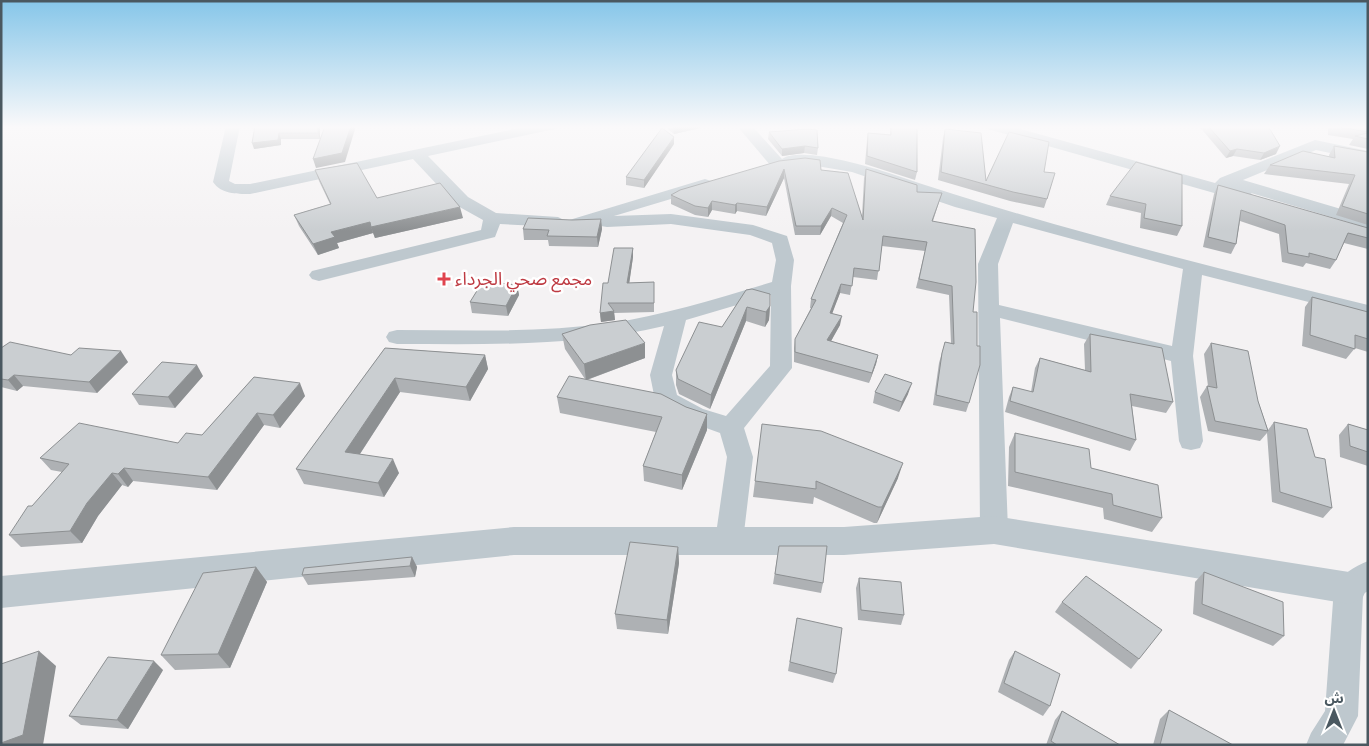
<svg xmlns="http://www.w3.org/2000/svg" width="1369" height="746" viewBox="0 0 1369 746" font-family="Cabin,'Noto Sans Arabic',sans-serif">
<rect width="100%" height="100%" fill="#f4f2f3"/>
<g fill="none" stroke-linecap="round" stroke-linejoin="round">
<g fill="#bec8ce" fill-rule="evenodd">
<path d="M226,126H240L229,181L235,184H250L529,126H557L555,129L550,130L428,156L468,197L496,213L558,217L566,221L705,179L711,181L713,184L711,187L614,216L671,214L753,225L787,236L794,260L791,286L792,368L744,428L753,457L743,541L739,549L729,553L719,549L715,541L727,457L720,433L687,421L659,406L655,400L650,375L664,326C576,347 487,344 397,344L389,342L386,337L389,332L397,330C468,330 539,333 610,323C665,315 718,298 772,282L776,260L772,243L750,235L671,224L607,227L601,226L599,221L573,228L565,224L558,227L500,224L495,237L319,281L312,279L309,275L312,271L481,230L483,220L456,205L413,159L250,194C236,194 221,194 213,182ZM771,295L770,366L726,416L703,409L677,395L672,375L686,320Z"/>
<path d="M737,126H752L782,159C800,146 868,166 889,173C1046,226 1207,266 1368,305V317L1202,275L1193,356L1203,441L1200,448L1191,450L1182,448L1179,441L1171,361L1000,318L1008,530L1004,538L994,541L984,538L980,530L978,264L997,218L955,207L852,172L811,165L784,164L777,168L771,166ZM1013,223L1183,269L1172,346L999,305L998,264Z"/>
<polygon points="986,126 1010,126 1215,183 1220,178 1315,140 1368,151 1368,161 1316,150 1243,180 1368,217 1368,228 1251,193 1253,196 1251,200 1239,200 988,129"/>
<path d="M1368,561V591L1363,594L1358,716L1343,745H1306L1311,733L1325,711L1334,588C1341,574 1354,567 1368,561Z"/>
</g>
<polygon fill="#bec8ce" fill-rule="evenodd" points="994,516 1349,572 1362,577 1367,588 1362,599 1349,604 994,544 844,555 514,555 1,608 1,576 514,527 844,527"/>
</g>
<g fill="#aeb1b4">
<polygon points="255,126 320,126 320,139 281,139 281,145 254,149"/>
<polygon points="664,126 709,126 674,134"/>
<polygon points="890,126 917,126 917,172 915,180 865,164 867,140 868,133 890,135"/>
<polygon points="1199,126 1268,126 1276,154 1260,160 1233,156 1226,158"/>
<polygon points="1328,126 1368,126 1368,149 1349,145 1353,139 1328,135"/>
<polygon points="945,129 986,181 1044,172 1047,199 1044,208 1010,201 938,180 943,138"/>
<polygon points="769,132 818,148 817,155 804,153 782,156 768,139"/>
<polygon points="674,144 644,188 626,185 626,177"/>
<polygon points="1334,146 1368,152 1368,225 1336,215 1349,184 1264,174 1270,165 1329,156 1329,155"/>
<polygon points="779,161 821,170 862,217 864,178 866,169 939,202 933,221 973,312 969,403 966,412 933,405 939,363 945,342 951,343 949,295 916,288 925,251 882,246 877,280 853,277 850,295 840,293 832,313 840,325 831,341 878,355 876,364 869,383 794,362 794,348 795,339 811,308 810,308 811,299 843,223 831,216 820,235 795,235 784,178 766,216 737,211 735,214 712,210 708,217 695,215 671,204 671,195"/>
<polygon points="315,170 377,198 463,218 375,238 373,233 337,243 339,248 318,255 299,226 294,215 330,204 319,181"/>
<polygon points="1182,175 1182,226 1177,236 1140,228 1141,213 1106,205 1110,196"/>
<polygon points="1218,185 1368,228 1368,249 1344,243 1336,260 1330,269 1306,263 1303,267 1282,262 1279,234 1240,221 1236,244 1231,254 1203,247 1214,194"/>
<polygon points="601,219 602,229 598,247 549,246 548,240 524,240 523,229 572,220"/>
<polygon points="633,248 633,257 629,283 654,282 654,312 614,313 615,320 601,322 600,313 608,283"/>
<polygon points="517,285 519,295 508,316 472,313 470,302"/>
<polygon points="746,290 770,306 769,320 765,327 746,321 710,409 679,394 676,385 676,370 722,327"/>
<polygon points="1312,297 1368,312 1368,352 1355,348 1346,359 1302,346 1305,307"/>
<polygon points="562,334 645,358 587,380 686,407 707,414 707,430 682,490 644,481 643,466 656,432 560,413 557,397 585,379 565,349"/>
<polygon points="1090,334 1173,402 1166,413 1132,406 1136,440 1130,451 1005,412 1009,397 1013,387 1031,392 1035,368 1040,358 1085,370 1084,344"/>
<polygon points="1211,343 1258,401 1268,430 1274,422 1315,457 1332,508 1323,518 1272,502 1267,433 1260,441 1208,431 1200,397 1207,386 1208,386 1204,354"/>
<polygon points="1,348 71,355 128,362 97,393 23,386 17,391 1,387"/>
<polygon points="385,348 485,355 488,369 470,401 400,392 360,454 399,473 384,497 304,484 296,469"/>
<polygon points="203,376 175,408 139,405 132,394"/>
<polygon points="254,377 305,396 280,428 264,425 217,490 133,481 128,487 122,485 98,516 82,543 21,547 9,535 62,472 51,470 40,458 178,443 202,435"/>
<polygon points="875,392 908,394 899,412 873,403"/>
<polygon points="1348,424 1368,430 1368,466 1340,457 1339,435"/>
<polygon points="1015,433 1091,468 1162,518 1152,532 1104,519 1103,508 1008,486 1009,447"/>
<polygon points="898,478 877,523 874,523 814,497 813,504 753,497 755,481"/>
<polygon points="779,546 823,583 821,593 773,584"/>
<polygon points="678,547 679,563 668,634 617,629 615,614"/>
<polygon points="412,557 417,567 415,577 308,585 302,575"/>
<polygon points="256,567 267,582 230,668 175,670 161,655"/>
<polygon points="1204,572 1284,636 1273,646 1193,614 1195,582"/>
<polygon points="859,578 904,615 901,625 858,620 856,588"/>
<polygon points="1062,602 1139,659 1131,669 1055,612"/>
<polygon points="797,618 836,674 833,683 788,671"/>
<polygon points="1015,651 1050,706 1043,716 998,692 1009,660"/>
<polygon points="163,670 128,729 81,725 69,716"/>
<polygon points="1169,710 1233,745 1153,745 1160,719"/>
<polygon points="1062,711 1120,745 1046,745 1055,720"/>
</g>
<g fill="#8d9092">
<polygon points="318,126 320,126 320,139 318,133"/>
<polygon points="351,126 356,126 345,162 316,168 313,159"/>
<polygon points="673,126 709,126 674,134"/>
<polygon points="279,133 281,139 281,145 254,149 252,143"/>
<polygon points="674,137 674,144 644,188 644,180"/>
<polygon points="805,146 804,153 782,156 782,149"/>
<polygon points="1280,146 1276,154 1260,160 1264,153"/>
<polygon points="1237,149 1233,156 1226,158 1230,151"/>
<polygon points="784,169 784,178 766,216 767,207"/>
<polygon points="712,201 712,210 708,217 708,208"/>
<polygon points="737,203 737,211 735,214 735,205"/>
<polygon points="460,207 463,218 375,238 371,227"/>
<polygon points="832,208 831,216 820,235 821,226"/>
<polygon points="601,219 602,229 598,247 597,237"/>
<polygon points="370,222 373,233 337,243 339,248 318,255 313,244 331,232"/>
<polygon points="633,248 633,257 628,292 627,283"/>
<polygon points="841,284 840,293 829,322 830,313"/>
<polygon points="517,285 519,295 508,316 506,306"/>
<polygon points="770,306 769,320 765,327 766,312"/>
<polygon points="747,307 746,321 710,409 711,395"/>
<polygon points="614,311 615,320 601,322 600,313"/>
<polygon points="842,316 840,325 826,350 827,340"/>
<polygon points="645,343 645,358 586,380 584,364"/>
<polygon points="121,351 128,362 97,393 89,382"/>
<polygon points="485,355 488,369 470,401 466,387"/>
<polygon points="878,355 876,364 869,383 872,373"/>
<polygon points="197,365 203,376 175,408 168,397"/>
<polygon points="14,375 23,386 17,391 8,380"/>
<polygon points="395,378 400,392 352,466 345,452"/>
<polygon points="300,383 305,396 280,428 273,415"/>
<polygon points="912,383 908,394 899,412 902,402"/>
<polygon points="257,413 264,425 217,490 208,477"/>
<polygon points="707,414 707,430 682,490 682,475"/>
<polygon points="393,459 399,473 384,497 378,483"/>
<polygon points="903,463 898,478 877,523 882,507"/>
<polygon points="124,468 133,481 128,487 118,474"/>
<polygon points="112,473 122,485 98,516 82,543 70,531 87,503"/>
<polygon points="678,547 679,563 668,634 667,620"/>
<polygon points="412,557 417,567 415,577 410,566"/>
<polygon points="256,567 267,582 230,668 218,654"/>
<polygon points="39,651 56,666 43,745 1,745 1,743"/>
<polygon points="154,661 163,670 128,729 117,720"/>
</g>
<g fill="#caced1" stroke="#8d9092">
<polygon points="255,126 318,126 318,133 279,133 278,140 252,143"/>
<polygon points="325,126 351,126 342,153 313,159"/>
<polygon points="891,126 917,126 917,172 867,156 868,133 891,135"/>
<polygon points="1208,126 1268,126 1280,146 1264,153 1237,149 1230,151"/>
<polygon points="1333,126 1368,126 1368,132"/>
<polygon points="662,128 674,137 644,180 626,177"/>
<polygon points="808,129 817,130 818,148 805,146 782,149 769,132"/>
<polygon points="945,129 981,133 986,181 1009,132 1049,142 1044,172 1055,173 1047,199 1013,192 941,172"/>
<polygon points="1368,133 1368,139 1355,136"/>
<polygon points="1334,146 1368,152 1368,214 1342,206 1355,175 1270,165 1303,151 1335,158"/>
<polygon points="805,158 820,160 821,170 848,173 863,220 866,169 917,185 917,192 942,193 932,221 975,229 976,282 973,312 977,312 977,346 980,346 980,365 969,403 936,395 942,353 945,342 954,344 952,286 919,279 927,242 883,236 879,271 854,268 852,286 841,284 830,313 842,316 827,340 878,355 872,373 795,352 795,339 816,300 811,299 847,215 832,208 821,226 796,226 784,169 767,207 737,203 735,205 712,201 708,208 695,206 671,195 680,190 779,161"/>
<polygon points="1136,162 1182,175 1182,226 1144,218 1146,204 1110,196"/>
<polygon points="357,163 377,198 440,183 460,207 371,227 370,222 331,232 335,237 313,244 294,215 331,204 315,170"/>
<polygon points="1218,185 1368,228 1368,238 1348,233 1336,260 1309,253 1309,257 1288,253 1285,225 1241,210 1236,244 1208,237"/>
<polygon points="528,218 572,220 601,219 597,237 547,236 549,230 523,229"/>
<polygon points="614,248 633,248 627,283 654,282 654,303 608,303 614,311 600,313 603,283 608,283"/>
<polygon points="483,281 517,285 506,306 470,302"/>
<polygon points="752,289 770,294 770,306 766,312 747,307 711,395 678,379 676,370 699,322 722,327 746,290"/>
<polygon points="1312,297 1368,312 1368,339 1355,335 1355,349 1310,335"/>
<polygon points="626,320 645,343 584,364 562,334 590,325"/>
<polygon points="1090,334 1162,348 1173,402 1130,394 1136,440 1010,401 1013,387 1033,392 1040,358 1091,372"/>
<polygon points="10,342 71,355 79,348 121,351 89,382 14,375 8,380 1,379 1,348"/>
<polygon points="1211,343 1248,351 1258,401 1268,431 1215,421 1207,386 1217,388"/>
<polygon points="385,348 485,355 466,387 395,378 345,452 393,459 378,483 296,469"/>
<polygon points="162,362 197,365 168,397 132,394"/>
<polygon points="885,374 912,383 902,402 875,392"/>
<polygon points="569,376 661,394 686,407 707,414 682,475 643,466 662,417 557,397"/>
<polygon points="254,377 300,383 273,415 257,413 208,477 124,468 118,474 112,473 87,503 70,531 9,535 28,506 32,506 69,464 40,458 79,423 178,443 186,433 202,435"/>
<polygon points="1274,422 1307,429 1315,457 1325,459 1332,508 1280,492"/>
<polygon points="762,424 821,431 903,463 882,507 878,507 816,481 816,489 755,481"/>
<polygon points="1348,424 1368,430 1368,452 1350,446"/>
<polygon points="1015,433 1089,449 1091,468 1158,485 1162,518 1113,505 1112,494 1015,472"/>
<polygon points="630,542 678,547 667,620 615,614"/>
<polygon points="779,546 827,546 823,583 775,574"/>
<polygon points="412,557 410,566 302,575 304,568"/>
<polygon points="256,567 218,654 161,655 203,573"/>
<polygon points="1204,572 1283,602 1284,636 1202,604"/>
<polygon points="1086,576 1162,630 1139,659 1062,602"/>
<polygon points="859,578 901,582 904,615 861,610"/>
<polygon points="797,618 842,628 836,674 790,662"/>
<polygon points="39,651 23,735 1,743 1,664"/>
<polygon points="1015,651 1060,674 1050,706 1004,683"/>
<polygon points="108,657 154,661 117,720 69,716"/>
<polygon points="1169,710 1233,745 1160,745"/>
<polygon points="1062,711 1120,745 1057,745 1051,741"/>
</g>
<linearGradient id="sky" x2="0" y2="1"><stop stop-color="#86c6e9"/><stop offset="0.55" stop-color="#faf9fa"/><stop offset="1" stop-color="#faf9fa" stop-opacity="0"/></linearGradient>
<rect width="1369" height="231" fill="url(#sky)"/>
<path fill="#e0444e" stroke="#fff" stroke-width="2" d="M441.5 271.5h5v5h5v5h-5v5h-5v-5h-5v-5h5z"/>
<g text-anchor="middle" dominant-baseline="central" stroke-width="5" stroke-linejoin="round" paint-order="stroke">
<g font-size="18" fill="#be3a42" stroke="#fff" text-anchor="start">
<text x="455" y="279">مجمع صحي الجرداء</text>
</g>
</g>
<rect width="1369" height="746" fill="none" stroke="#4a5860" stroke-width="5"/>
<g transform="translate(1334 711)" stroke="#ffffff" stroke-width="4" paint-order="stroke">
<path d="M0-4L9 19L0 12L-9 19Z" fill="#4a5860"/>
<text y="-8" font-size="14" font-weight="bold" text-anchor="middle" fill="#4a5860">ش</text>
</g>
</svg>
